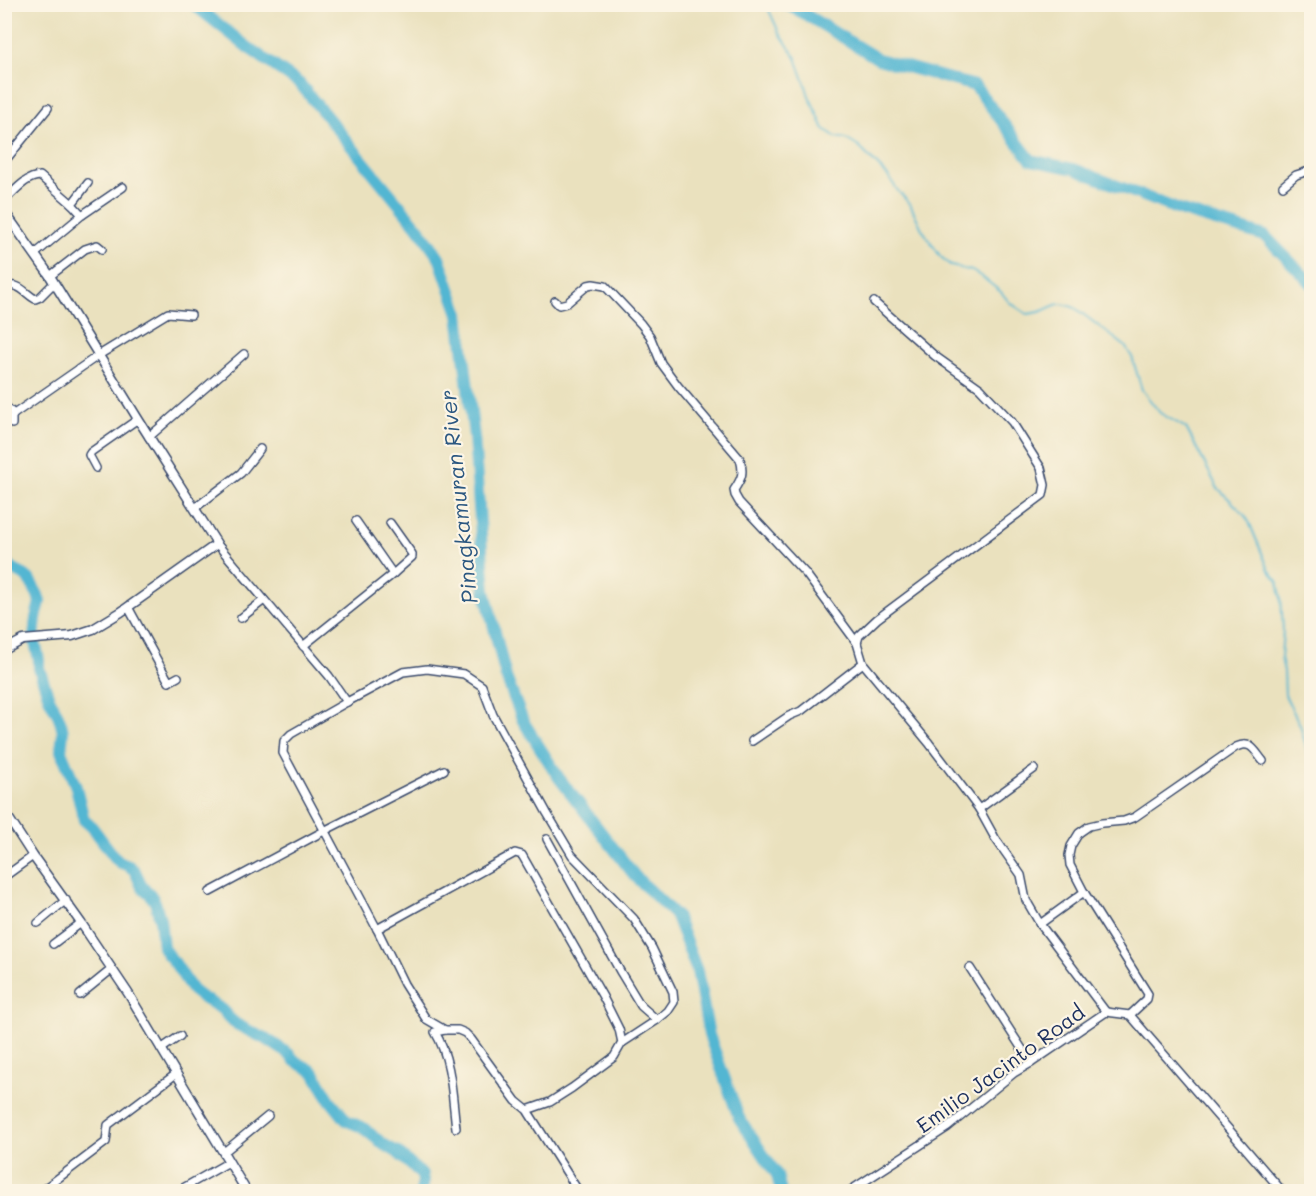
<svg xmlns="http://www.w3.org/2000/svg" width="1316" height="1196" viewBox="0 0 1316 1196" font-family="Mali,sans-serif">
<rect width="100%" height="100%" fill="#fcf5e5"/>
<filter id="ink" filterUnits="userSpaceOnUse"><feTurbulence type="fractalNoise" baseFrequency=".0167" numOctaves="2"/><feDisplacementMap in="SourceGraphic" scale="12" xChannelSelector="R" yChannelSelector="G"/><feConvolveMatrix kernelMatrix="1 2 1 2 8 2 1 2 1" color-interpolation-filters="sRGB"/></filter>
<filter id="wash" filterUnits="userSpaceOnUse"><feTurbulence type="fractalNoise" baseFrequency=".008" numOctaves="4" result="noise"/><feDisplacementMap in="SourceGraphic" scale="24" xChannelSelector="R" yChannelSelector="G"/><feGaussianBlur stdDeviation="1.35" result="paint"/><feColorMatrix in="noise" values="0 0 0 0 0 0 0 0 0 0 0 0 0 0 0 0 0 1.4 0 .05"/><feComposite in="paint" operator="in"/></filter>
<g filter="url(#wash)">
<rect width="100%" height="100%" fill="#eae1be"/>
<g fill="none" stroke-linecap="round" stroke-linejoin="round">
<path stroke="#53b6d2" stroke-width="2" d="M766,4L779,32L796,58L805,83L809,96L824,129L836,137L846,139L859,147L888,176L898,191L910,204L922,229L940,256L951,266L972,271L982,277L1001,292L1009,302L1027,314C1032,313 1038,313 1042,311C1058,304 1058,301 1075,308L1125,346L1132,357L1142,390L1160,413L1186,428L1217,487L1244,514L1249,522L1269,570L1278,581L1281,597L1283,630L1281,658L1284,671L1285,695L1300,725L1308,754L1312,758"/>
<g stroke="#53b6d2" stroke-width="12">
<polyline points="193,4 246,46 300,84 420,230 439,257 459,314 474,437 485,591 506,677 523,721 559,778 635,876 676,916 697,971 709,1035 739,1118 777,1175 781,1192"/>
<polyline points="785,4 803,13 878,59 975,86 1031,160 1074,169 1182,211 1265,236 1312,284"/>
<polyline points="4,560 14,570 24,575 29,579 38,595 40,602 36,618 34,638 39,660 39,668 49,698 58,715 61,723 63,732 61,751 76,787 84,820 92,827 116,859 121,863 129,866 135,871 142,887 150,894 155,902 160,919 163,947 167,954 175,963 192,990 201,997 223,1010 228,1017 236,1024 271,1042 289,1054 295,1061 313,1071 330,1100 347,1121 362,1127 383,1144 397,1152 422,1175 423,1182 421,1192"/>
</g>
</g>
</g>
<g filter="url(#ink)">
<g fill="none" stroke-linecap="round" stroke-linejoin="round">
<g stroke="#3a4a6c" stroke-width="10">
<g id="minor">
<polyline points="4,162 48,108"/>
<polyline points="1283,186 1296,175 1312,170"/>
<path d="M4,201C15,191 25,177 40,176L72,204"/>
<polyline points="82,215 72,204 88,183"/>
<polyline points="35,254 82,215 123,187"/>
<polyline points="50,276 85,249 97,245 102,249"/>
<path d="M4,288C19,281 23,292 35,299L40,297L54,283"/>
<path d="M555,301L559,305L567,303L588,285L593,284L605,286L641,324L650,336L661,363L678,386L740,459C744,473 742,478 734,490L735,495L739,502L806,574L857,643"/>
<polyline points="874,302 935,356 980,388 1012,422 1041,468 1045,485 1043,495 877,619 859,636 857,643 863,663 929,743 979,809 995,838 1021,875 1026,900 1040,924 1106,1012"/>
<polyline points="4,405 14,414"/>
<polyline points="12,424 12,417 14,414 99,355 168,313 191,315"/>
<polyline points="149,437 244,354"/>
<polyline points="96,468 89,455 91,452 138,419"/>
<polyline points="195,508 241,473 260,449"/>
<polyline points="356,521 393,574"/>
<polyline points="217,544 329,676 347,702"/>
<polyline points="128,607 169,682 178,677"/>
<polyline points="241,618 264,600"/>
<polyline points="303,646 393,574 412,557 412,554 390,523"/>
<polyline points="752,741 789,716 801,711 863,663"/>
<polyline points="979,809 1034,769"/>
<polyline points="547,839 621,973 641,1006 657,1020"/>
<polyline points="4,877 33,856"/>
<polyline points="210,892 324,831 444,770"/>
<polyline points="38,923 66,900"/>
<polyline points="1040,924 1084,892"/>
<polyline points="377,929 515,853 522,855 603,997 619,1029 622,1043"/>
<polyline points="53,944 81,923"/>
<polyline points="970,968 1031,1063"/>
<polyline points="80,995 112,969"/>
<path d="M1130,1015L1147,999L1148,994L1084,892L1070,865L1069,855L1071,846L1079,833L1089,826L1102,823L1124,821L1135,817L1236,747C1251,740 1254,750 1263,761"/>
<path d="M445,1030L435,1032C452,1060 452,1096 456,1128"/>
<polyline points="161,1049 180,1036"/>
<polyline points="527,1110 550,1102 572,1088 614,1057 622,1043 657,1020 668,1011 674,1002 673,992 652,948 634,919 572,855 547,813 493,715 482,686 464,674 427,669 403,672 347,702 291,734 284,741 283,753 377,929 404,984 426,1019 445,1030 458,1030 465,1033 471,1039 516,1101 527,1110 579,1192"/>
<polyline points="224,1152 268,1116"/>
<polyline points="40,1192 106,1142 108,1125 176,1074"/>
<polyline points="176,1192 229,1162"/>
<polyline points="848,1192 948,1127 1014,1073 1031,1063 1106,1012 1130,1015 1283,1192"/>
</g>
</g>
<g stroke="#3a4a6c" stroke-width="11">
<g id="tertiary">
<polyline points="4,211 50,276 138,419 217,544 121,612 93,629 72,636 23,640 4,650"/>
<polyline points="4,811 33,856 81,923 128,993 247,1192"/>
</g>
</g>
<use href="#minor" stroke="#fff" stroke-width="7"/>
<use href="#tertiary" stroke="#fff" stroke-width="8"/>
</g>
</g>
<g text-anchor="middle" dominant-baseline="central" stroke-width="4.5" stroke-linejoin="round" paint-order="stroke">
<g font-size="21" fill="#1b2f5e" stroke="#fcf5e5">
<text transform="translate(1000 1068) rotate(-36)">Emilio Jacinto Road</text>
</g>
<g font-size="22" font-style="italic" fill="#2c5881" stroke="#fcf5e5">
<text transform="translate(458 497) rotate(-96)">Pinagkamuran River</text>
</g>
</g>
<rect width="1316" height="1196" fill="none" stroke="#fcf5e5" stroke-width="24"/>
</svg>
